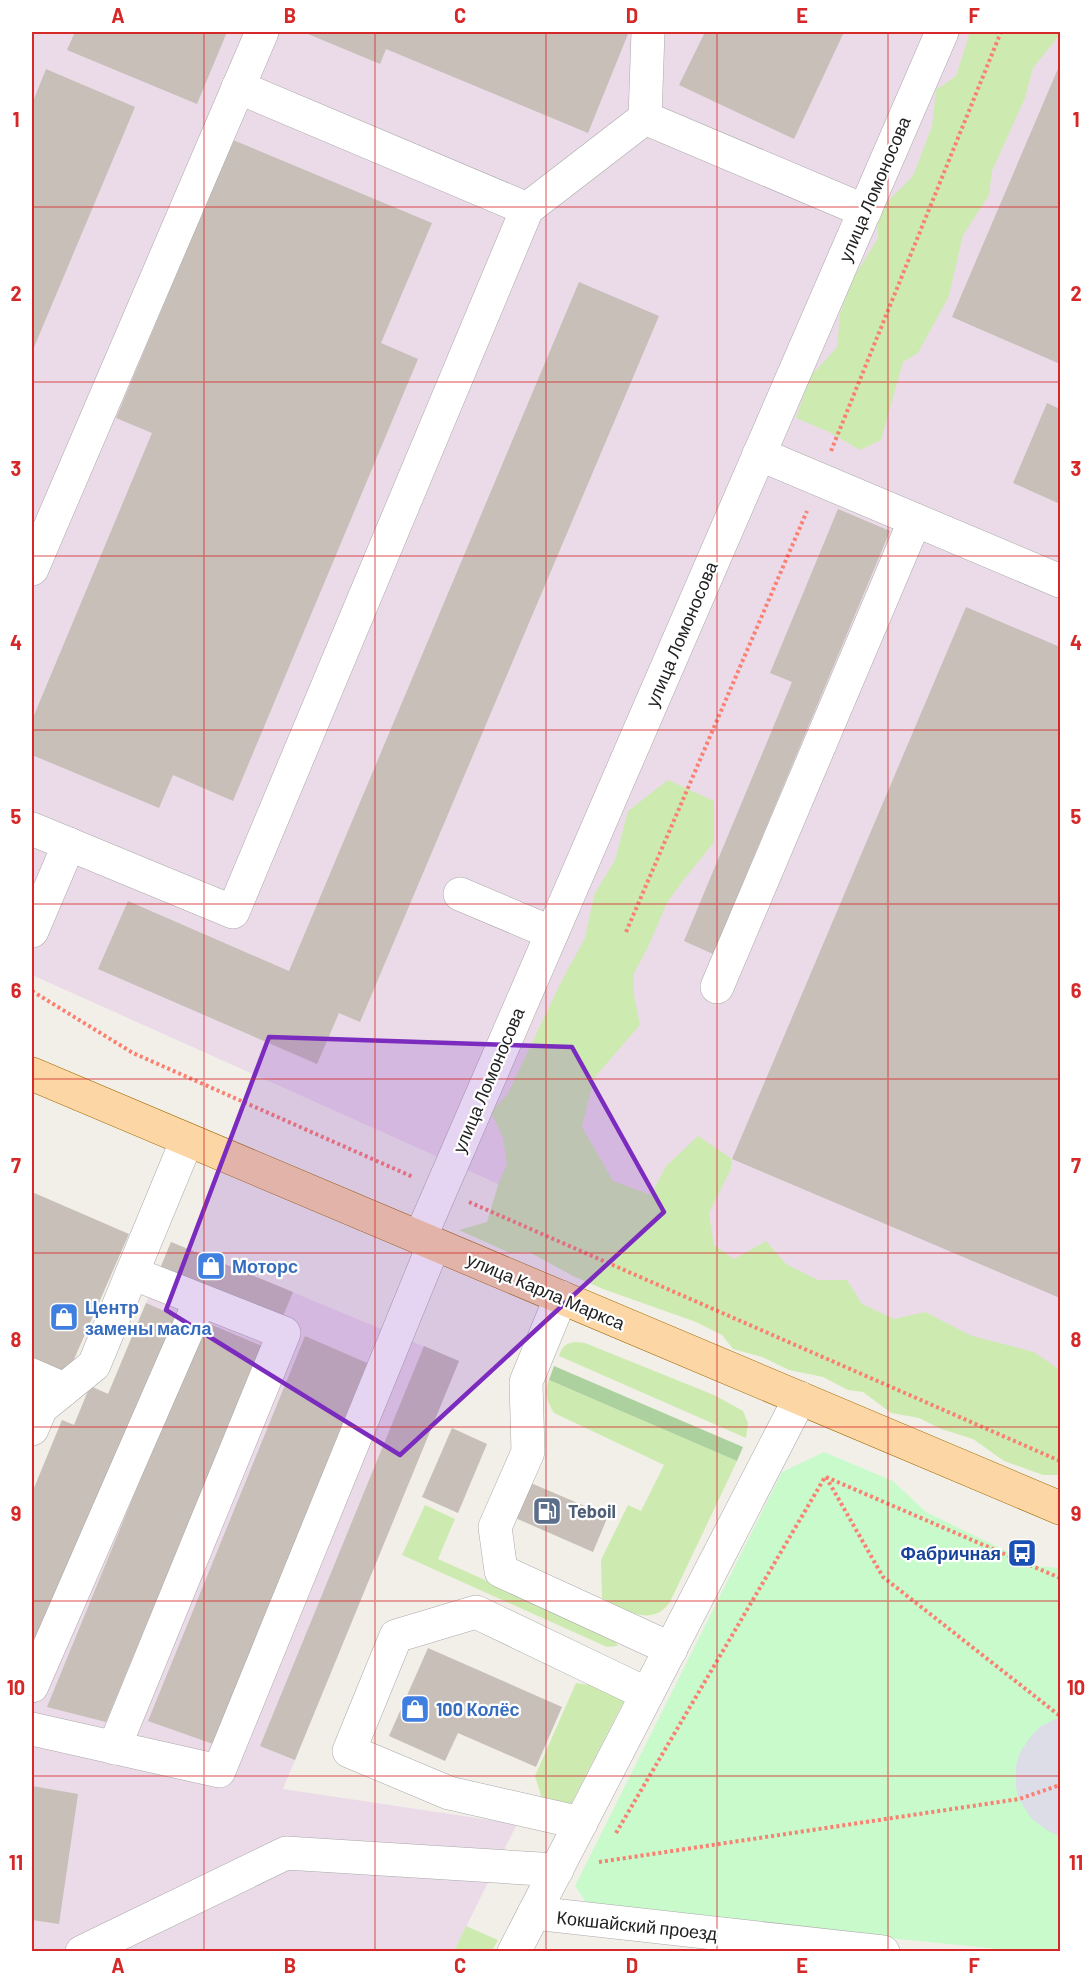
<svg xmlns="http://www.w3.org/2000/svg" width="1092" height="1983" viewBox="0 0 1092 1983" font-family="Barlow,sans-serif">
<rect width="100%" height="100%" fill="#f2efe9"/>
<g fill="#ebdbe8">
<polygon points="32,32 1060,32 1060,1436 32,975"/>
<polygon points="171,1242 459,1361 283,1789 517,1824 454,1951 32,1952 32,1493 62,1420 74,1425 90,1386 109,1394"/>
</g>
<g fill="#cdebb0">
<polygon points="970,32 1060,32 1060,34 1033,68 1025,98 992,171 989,195 963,235 949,296 918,353 903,362 881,440 860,450 829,432 796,418 810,377 837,347 840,313 854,277 878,238 878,222 889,200 913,176 932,126 936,90 956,76"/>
<polygon points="668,780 714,801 714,842 682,882 667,903 648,947 634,973 634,995 640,1025 594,1078 582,1127 613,1181 651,1195 666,1166 698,1136 732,1159 731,1169 709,1213 714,1245 734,1259 766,1241 786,1264 818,1280 847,1280 862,1304 894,1319 925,1312 972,1336 1034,1352 1060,1370 1060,1475 1043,1475 1004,1461 973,1439 941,1429 919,1418 891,1413 863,1392 848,1390 823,1377 789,1370 762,1357 733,1349 722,1335 696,1322 603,1289 573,1276 529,1252 510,1253 459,1230 487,1222 499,1182 507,1164 503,1138 491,1112 507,1095 562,980 585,938 594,895 615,860 628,811"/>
<path d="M576,1342L585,1343L714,1395L743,1411L748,1423L746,1438L559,1356C562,1346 566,1343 576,1342Z"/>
<path d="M549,1380L737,1461L670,1602C651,1629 625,1609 602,1598L601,1560L628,1505L641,1511L664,1465L554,1413C547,1401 544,1393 549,1380Z"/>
<polygon points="425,1505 455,1519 438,1559 612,1637 618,1646 607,1647 402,1555"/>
<polygon points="576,1683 603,1687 625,1699 571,1804 543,1802 535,1776"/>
<polygon points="466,1926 498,1940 492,1951 454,1951"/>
</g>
<polygon fill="#add19e" points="554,1366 743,1447 737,1461 549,1380"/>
<polygon fill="#c8facc" points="824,1452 893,1481 926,1512 1037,1566 1060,1568 1060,1951 1019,1951 590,1908 575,1886 782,1472"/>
<polygon fill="#dddde8" points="1060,1717 1060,1836 1048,1831 1031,1818 1019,1799 1016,1788 1016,1766 1020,1752 1032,1735 1041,1726"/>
<g fill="#c7bfb8">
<polygon points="75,32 227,32 197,104 67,50"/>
<polygon points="309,32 621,32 628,34 588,133 386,49 380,64 308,34"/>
<polygon points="705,32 844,32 794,139 679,85"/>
<polygon points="1060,64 1060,364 952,317"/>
<polygon points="46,69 135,107 32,352 32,104"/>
<polygon points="233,140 432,223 381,343 418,359 233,801 173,775 159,808 32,755 32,720 152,433 116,418"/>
<polygon points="579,282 659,316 360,1022 339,1013 317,1064 98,969 128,901 289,971"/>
<polygon points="1047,403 1060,409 1060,504 1013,483"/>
<polygon points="838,509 890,531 713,954 684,941 792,682 770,673"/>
<polygon points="966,607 1060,647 1060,1298 732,1159"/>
<polygon points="32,1192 129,1234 68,1373 32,1357"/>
<polygon points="171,1242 293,1292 281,1321 159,1271"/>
<polygon points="146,1303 178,1317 32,1656 32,1493 62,1420 74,1425 90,1386 108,1394"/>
<polygon points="205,1322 262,1346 106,1722 47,1707"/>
<polygon points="305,1336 367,1363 213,1744 148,1721"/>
<polygon points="424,1346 459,1361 295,1760 260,1746"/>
<polygon points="452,1428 487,1444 458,1513 422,1497"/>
<polygon points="503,1471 608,1516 593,1552 488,1506"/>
<polygon points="428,1648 562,1707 536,1767 458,1733 445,1761 389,1736"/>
<polygon points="32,1786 78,1794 59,1924 32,1920"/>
</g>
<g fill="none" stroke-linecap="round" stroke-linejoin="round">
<g stroke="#a9a9a9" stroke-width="34">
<g id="minor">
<polyline points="648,32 645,118 865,211"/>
<polyline points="527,209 645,118"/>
<polyline points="759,454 1060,581"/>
<polyline points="32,569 262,32"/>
<polyline points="32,829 233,912 527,209 238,87"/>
<polyline points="460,894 552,933"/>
<polyline points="32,931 69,844"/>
<polyline points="717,987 915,520"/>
<polyline points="420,1238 942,32"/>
<polyline points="561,1297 526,1382 528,1452 495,1527 501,1571 671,1649"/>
<polyline points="32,1375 64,1389"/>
<polyline points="32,1429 41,1408 94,1365 187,1140"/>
<polyline points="32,1686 200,1301"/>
<polyline points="32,1729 219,1771 434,1244"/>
<polyline points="114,1748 284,1333 132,1273"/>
<polyline points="581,1823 449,1793 349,1751 396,1636 476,1612 647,1694"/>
<polyline points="534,1913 883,1952"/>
<polyline points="82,1952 286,1853 557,1870"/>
<polyline points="514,1952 800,1398"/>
</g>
</g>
<g stroke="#a06b00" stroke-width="34">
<polyline id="major" points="32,1074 1060,1508"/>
</g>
<g stroke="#fa8072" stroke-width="4" stroke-dasharray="3 3" stroke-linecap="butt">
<polyline points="831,451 1001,32"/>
<polyline points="626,932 807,511"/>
<polyline points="32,991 133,1053 413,1177"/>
<polyline points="469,1202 1060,1461"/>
<polyline points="826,1477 883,1577 1060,1716"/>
<polyline points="826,1477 1060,1578"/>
<polyline points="616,1833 825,1477"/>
<polyline points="599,1862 1019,1799 1060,1785"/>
</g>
<use href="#minor" stroke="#fff" stroke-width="33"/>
<use href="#major" stroke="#fcd6a4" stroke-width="33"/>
</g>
<path fill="#7b2cbf" fill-opacity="0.2" stroke="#7b2cbf" stroke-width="4.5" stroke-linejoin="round" d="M269,1037L572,1047L664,1212L400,1455L166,1310Z"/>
<path fill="none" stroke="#d62828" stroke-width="1.5" stroke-opacity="0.55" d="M204,32V1952M375,32V1952M546,32V1952M717,32V1952M888,32V1952M32,207H1060M32,382H1060M32,556H1060M32,730H1060M32,904H1060M32,1079H1060M32,1253H1060M32,1427H1060M32,1601H1060M32,1776H1060"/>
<defs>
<g id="shop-square" transform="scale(1.5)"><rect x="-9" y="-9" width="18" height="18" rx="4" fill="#3f7fe0" stroke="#fff"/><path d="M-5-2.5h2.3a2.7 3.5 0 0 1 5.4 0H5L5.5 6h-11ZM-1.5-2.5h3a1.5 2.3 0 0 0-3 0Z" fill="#fff"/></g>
<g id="fuel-square" transform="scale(1.5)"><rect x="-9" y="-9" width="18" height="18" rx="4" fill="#5c6f8a" stroke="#fff"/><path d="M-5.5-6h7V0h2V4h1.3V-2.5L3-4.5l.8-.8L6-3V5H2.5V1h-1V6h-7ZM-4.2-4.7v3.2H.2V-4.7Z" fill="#fff"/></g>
<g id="bus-square" transform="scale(1.5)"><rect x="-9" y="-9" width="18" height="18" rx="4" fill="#1a4fb4" stroke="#fff"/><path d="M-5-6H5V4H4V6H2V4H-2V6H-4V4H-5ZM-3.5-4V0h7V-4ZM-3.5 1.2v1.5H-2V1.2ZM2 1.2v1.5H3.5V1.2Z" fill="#fff"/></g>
</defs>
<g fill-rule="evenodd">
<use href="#shop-square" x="211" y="1266"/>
<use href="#shop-square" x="64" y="1317"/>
<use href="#fuel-square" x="547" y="1511"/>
<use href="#bus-square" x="1022" y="1553"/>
<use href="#shop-square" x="415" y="1709"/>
</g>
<g text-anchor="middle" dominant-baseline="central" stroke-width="4.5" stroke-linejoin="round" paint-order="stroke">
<g font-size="18" fill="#222" stroke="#fff">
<text transform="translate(874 189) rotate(-67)">улица Ломоносова</text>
<text transform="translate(681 634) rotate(-67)">улица Ломоносова</text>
<text transform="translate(488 1080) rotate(-67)">улица Ломоносова</text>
<text transform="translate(546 1291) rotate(23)">улица Карла Маркса</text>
<text transform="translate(637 1925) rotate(6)">Кокшайский проезд</text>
</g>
<g font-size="18" font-weight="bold" fill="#366cbe" stroke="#fff" text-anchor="start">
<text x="232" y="1266">Моторс</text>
<text x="85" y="1307">Центр<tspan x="85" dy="21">замены масла</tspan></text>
<text x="436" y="1709">100 Колёс</text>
</g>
<g font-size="18" font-weight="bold" fill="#4e5e75" stroke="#fff" text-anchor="start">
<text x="568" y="1511">Teboil</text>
</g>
<g font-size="18" font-weight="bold" fill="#164399" stroke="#fff" text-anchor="end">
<text x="1001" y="1553">Фабричная</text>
</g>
</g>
<rect width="1092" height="1983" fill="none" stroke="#ffffff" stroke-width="66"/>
<rect x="33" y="33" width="1026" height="1917" fill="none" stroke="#d62828" stroke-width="2"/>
<g font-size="20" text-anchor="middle" font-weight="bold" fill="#d62828">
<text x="118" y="23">A</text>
<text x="290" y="23">B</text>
<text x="460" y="23">C</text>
<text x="632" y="23">D</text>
<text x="802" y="23">E</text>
<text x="974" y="23">F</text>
<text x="16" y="127">1</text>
<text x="1076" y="127">1</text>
<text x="16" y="301">2</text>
<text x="1076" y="301">2</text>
<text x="16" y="476">3</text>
<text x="1076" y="476">3</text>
<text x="16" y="650">4</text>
<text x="1076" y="650">4</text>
<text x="16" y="824">5</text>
<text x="1076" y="824">5</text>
<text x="16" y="998">6</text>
<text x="1076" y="998">6</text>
<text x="16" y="1173">7</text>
<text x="1076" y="1173">7</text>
<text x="16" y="1347">8</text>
<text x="1076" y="1347">8</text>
<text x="16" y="1521">9</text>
<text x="1076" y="1521">9</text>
<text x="16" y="1695">10</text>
<text x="1076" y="1695">10</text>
<text x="16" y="1870">11</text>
<text x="1076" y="1870">11</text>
<text x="118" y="1973">A</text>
<text x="290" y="1973">B</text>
<text x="460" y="1973">C</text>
<text x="632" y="1973">D</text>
<text x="802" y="1973">E</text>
<text x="974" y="1973">F</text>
</g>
</svg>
